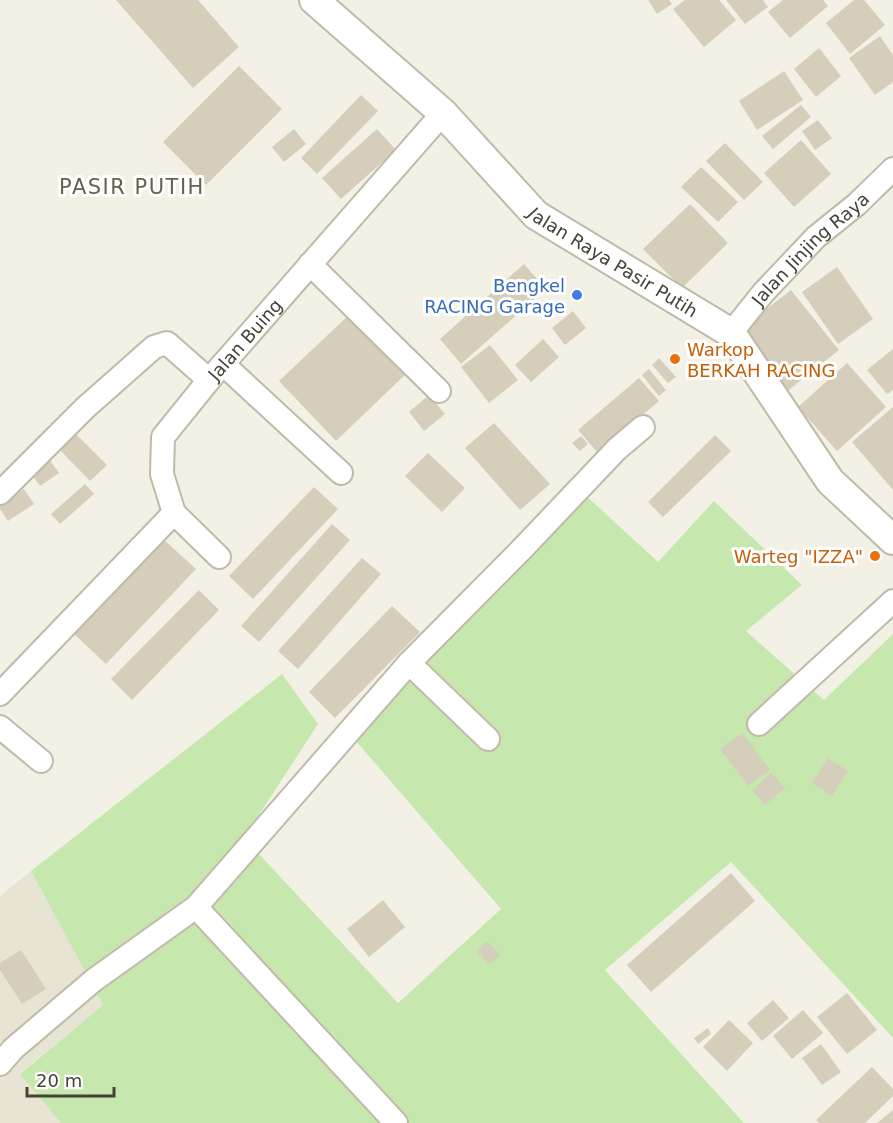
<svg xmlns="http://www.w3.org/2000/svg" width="893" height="1123" viewBox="0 0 893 1123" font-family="'DejaVu Sans',sans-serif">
<rect width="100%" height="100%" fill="#f3f1e6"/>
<polygon fill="#e7e4d4" points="31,871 103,1005 20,1073 61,1123 0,1123 0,896"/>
<polygon fill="#c6e8ae" points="569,480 658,562 714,501 802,585 746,631 824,700 893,634 893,1038 731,862 605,970 744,1123 61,1123 20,1074 103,1005 31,871 282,674 318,724 244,838 398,1003 501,909 355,740"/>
<g fill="#d5cebb">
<polygon points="116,0 198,0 239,47 193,88"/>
<polygon points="648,0 669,0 672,4 657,14"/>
<polygon points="685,0 719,0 736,20 704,47 673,9"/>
<polygon points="726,0 763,0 768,7 745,24"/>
<polygon points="783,0 823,0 828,6 790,38 768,12"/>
<polygon points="854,0 864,0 885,25 850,54 826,23"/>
<polygon points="880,36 893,55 893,82 875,95 849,58"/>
<polygon points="819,48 841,76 816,97 794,69"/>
<polygon points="239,66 282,109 206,185 163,142"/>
<polygon points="784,71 803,100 757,130 739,101"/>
<polygon points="361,95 378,111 317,174 301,158"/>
<polygon points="801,105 811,117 773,149 762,136"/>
<polygon points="818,120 832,138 815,150 802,131"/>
<polygon points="294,129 306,144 284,162 272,147"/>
<polygon points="377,129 396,150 341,199 322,178"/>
<polygon points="801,140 831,174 794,207 764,173"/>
<polygon points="725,143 763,182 744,200 706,161"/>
<polygon points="701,167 738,202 718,222 681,187"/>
<polygon points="690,204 728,243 682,288 643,249"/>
<polygon points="524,264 546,289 461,364 440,339"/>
<polygon points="837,267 873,319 838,344 802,292"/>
<polygon points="791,290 839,350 785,393 737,332"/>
<polygon points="573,311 586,328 565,345 552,328"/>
<polygon points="352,312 409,371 336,441 279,381"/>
<polygon points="543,339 559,357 531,382 515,365"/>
<polygon points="490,345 518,380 489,403 461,367"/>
<polygon points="893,349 893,390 887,394 867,370"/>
<polygon points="659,358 676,377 668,383 652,365"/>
<polygon points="847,363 886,407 837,451 798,407"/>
<polygon points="649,369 666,390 659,396 642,375"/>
<polygon points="639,378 659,401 598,453 578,430"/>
<polygon points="429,395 445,414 424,431 409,412"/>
<polygon points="893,407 893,490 852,442"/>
<polygon points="494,423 550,484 520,510 465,448"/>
<polygon points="74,432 107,465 90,481 58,448"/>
<polygon points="715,435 731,451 663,517 648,502"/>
<polygon points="581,436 588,444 580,451 572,443"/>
<polygon points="428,453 465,488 442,512 405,476"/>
<polygon points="49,459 59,473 40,486 30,472"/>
<polygon points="85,484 94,494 60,524 51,514"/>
<polygon points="314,487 338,509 253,599 229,576"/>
<polygon points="24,489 34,504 8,521 0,509 0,505"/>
<polygon points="332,524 350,540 259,642 241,626"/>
<polygon points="162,538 196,569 106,664 73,633"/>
<polygon points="362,558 381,574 298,669 278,651"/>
<polygon points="199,590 219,610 132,700 111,679"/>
<polygon points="392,606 420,632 335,718 309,692"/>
<polygon points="742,733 770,770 748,786 720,749"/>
<polygon points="828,758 848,771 832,796 812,783"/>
<polygon points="771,773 785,788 765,805 752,790"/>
<polygon points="731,873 755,901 651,992 627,965"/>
<polygon points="383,900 405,927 369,957 347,929"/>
<polygon points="487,941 500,955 489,964 476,951"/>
<polygon points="21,950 46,989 22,1004 0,970 0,963"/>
<polygon points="847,993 877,1030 847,1054 817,1017"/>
<polygon points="773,1000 789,1018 762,1041 747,1023"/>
<polygon points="803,1010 823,1033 792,1059 773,1036"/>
<polygon points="729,1020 753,1043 727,1071 703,1047"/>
<polygon points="708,1028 711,1034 698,1044 694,1038"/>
<polygon points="821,1044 841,1072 822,1085 802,1058"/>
<polygon points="872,1067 893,1089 893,1096 865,1123 819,1123 816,1120"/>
<polygon points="893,1110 893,1123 877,1123"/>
</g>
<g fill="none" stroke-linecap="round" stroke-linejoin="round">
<g stroke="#bfbaa9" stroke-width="26">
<g id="minor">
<polyline points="310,264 439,391"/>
<path id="s1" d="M731,333L763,293L816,237L857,204L893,169"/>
<polyline points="223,364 341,473"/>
<polyline points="209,380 163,437 162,474 174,513 219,557"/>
<path id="s2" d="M0,493L85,408L154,347L167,343L209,380L443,113"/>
<polyline points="409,663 488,739"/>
<polyline points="0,694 174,513"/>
<polyline points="759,724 893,601"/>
<polyline points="0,727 41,761"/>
<polyline points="196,907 396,1123"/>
<polyline points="0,1064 13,1049 94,980 196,907 409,663 522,549 617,449 643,427"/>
</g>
</g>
<g stroke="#bfbaa9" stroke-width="32">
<g id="tertiary">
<path id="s3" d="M314,0L443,113L536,215L731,333L830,481L893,540"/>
</g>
</g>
<use href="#minor" stroke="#fff" stroke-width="22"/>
<use href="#tertiary" stroke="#fff" stroke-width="28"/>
</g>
<circle fill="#3f7fe0" stroke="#fff" stroke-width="2" cx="577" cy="295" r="6"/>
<g fill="#e8710a" stroke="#fff" stroke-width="2">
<circle cx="675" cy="359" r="6"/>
<circle cx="875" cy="556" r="6"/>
</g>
<g text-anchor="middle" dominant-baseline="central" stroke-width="6" stroke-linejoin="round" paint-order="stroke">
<g font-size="18" fill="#464235" stroke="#fff">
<text stroke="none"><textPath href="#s1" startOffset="116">Jalan Jinjing Raya</textPath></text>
<text stroke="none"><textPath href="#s3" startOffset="400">Jalan Raya Pasir Putih</textPath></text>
<text stroke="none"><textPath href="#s2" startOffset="336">Jalan Buing</textPath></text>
</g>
<g font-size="18" fill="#366cbe" stroke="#fff" text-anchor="end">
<text x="565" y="285">Bengkel<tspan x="565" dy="21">RACING Garage</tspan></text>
</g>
<g font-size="18" fill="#c56008" stroke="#fff" text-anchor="start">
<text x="687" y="349">Warkop<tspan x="687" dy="21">BERKAH RACING</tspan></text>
<text x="863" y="556" text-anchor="end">Warteg "IZZA"</text>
</g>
<g font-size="21" letter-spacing="1.5" fill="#69614c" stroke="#fff">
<text x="132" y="187">PASIR PUTIH</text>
</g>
</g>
<path d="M27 1087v9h87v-9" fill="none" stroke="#464235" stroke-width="3"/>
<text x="36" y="1087" font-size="18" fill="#464235" stroke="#ffffff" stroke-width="4.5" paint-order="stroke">20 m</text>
</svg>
